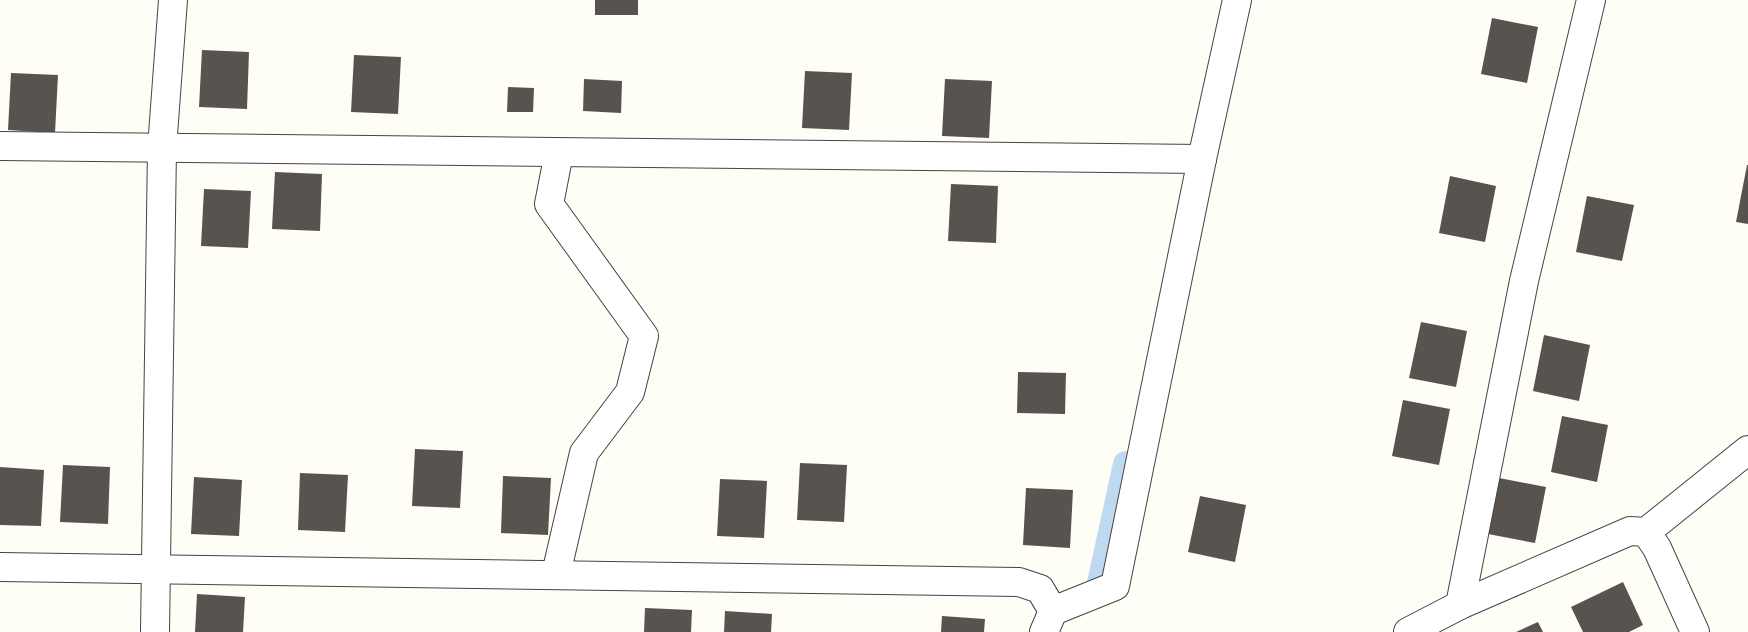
<svg xmlns="http://www.w3.org/2000/svg" width="1748" height="632" viewBox="0 0 1748 632" font-family="Literata,serif">
<rect width="100%" height="100%" fill="#fefdf6"/>
<g fill="none" stroke-linecap="round" stroke-linejoin="round">
<polyline stroke="#bfd9f0" stroke-width="26" points="1100,583 1126,464"/>
</g>
<g fill="#58534e">
<rect x="595" y="0" width="43" height="15"/>
<polygon points="1492,18 1538,27 1527,83 1481,74"/>
<polygon points="202,50 249,52 247,109 199,107"/>
<polygon points="354,55 401,57 398,114 351,112"/>
<polygon points="805,71 852,73 849,130 802,128"/>
<polygon points="11,73 58,75 55,133 8,130"/>
<polygon points="584,79 622,81 621,113 583,111"/>
<polygon points="945,79 992,81 989,138 942,136"/>
<polygon points="508,87 534,88 533,112 507,112"/>
<polygon points="1747,165 1748,165 1748,224 1736,222"/>
<polygon points="275,172 322,174 320,231 272,229"/>
<polygon points="1450,176 1496,186 1485,242 1439,233"/>
<polygon points="951,184 998,186 996,243 948,241"/>
<polygon points="204,189 251,191 248,248 201,246"/>
<polygon points="1587,196 1634,205 1622,261 1576,252"/>
<polygon points="1421,322 1467,331 1456,387 1409,378"/>
<polygon points="1544,335 1590,345 1579,401 1533,391"/>
<polygon points="1018,372 1066,373 1065,414 1017,413"/>
<polygon points="1403,400 1450,409 1439,465 1392,456"/>
<polygon points="1562,416 1608,425 1597,482 1551,472"/>
<polygon points="415,449 463,451 460,508 412,506"/>
<polygon points="800,463 847,465 844,522 797,520"/>
<polygon points="63,465 110,467 108,524 60,522"/>
<polygon points="0,467 44,470 41,526 0,525"/>
<polygon points="300,473 348,475 345,532 298,530"/>
<polygon points="503,476 551,478 548,535 501,533"/>
<polygon points="194,477 242,480 239,536 191,534"/>
<polygon points="1499,478 1546,487 1535,543 1488,534"/>
<polygon points="720,479 767,481 764,538 717,536"/>
<polygon points="1026,488 1073,490 1070,548 1023,545"/>
<polygon points="1200,496 1246,505 1235,562 1188,552"/>
<polygon points="1623,582 1643,625 1629,632 1583,632 1571,607"/>
<polygon points="197,594 245,597 243,632 195,632"/>
<polygon points="645,608 692,610 691,632 644,632"/>
<polygon points="725,611 772,614 771,632 724,632"/>
<polygon points="942,616 985,619 984,632 941,632"/>
<polygon points="1538,622 1543,632 1516,632"/>
</g>
<g fill="none" stroke-linecap="round" stroke-linejoin="round">
<g stroke="#444" stroke-width="30">
<g id="minor">
<polyline points="0,146 1202,159"/>
<polyline points="1646,532 1748,450"/>
<polyline points="0,567 1019,582 1040,589 1053,611 1044,632"/>
<polyline points="556,574 584,453 630,392 644,336 549,204 559,153"/>
<polyline points="1460,605 1524,281 1591,0"/>
<polyline points="1053,611 1115,586 1202,159 1237,0"/>
<polyline points="155,632 162,148 173,0"/>
<polyline points="1408,632 1460,605 1630,531 1646,532 1657,548 1695,632"/>
</g>
</g>
<use href="#minor" stroke="#fff" stroke-width="28"/>
</g>
</svg>
